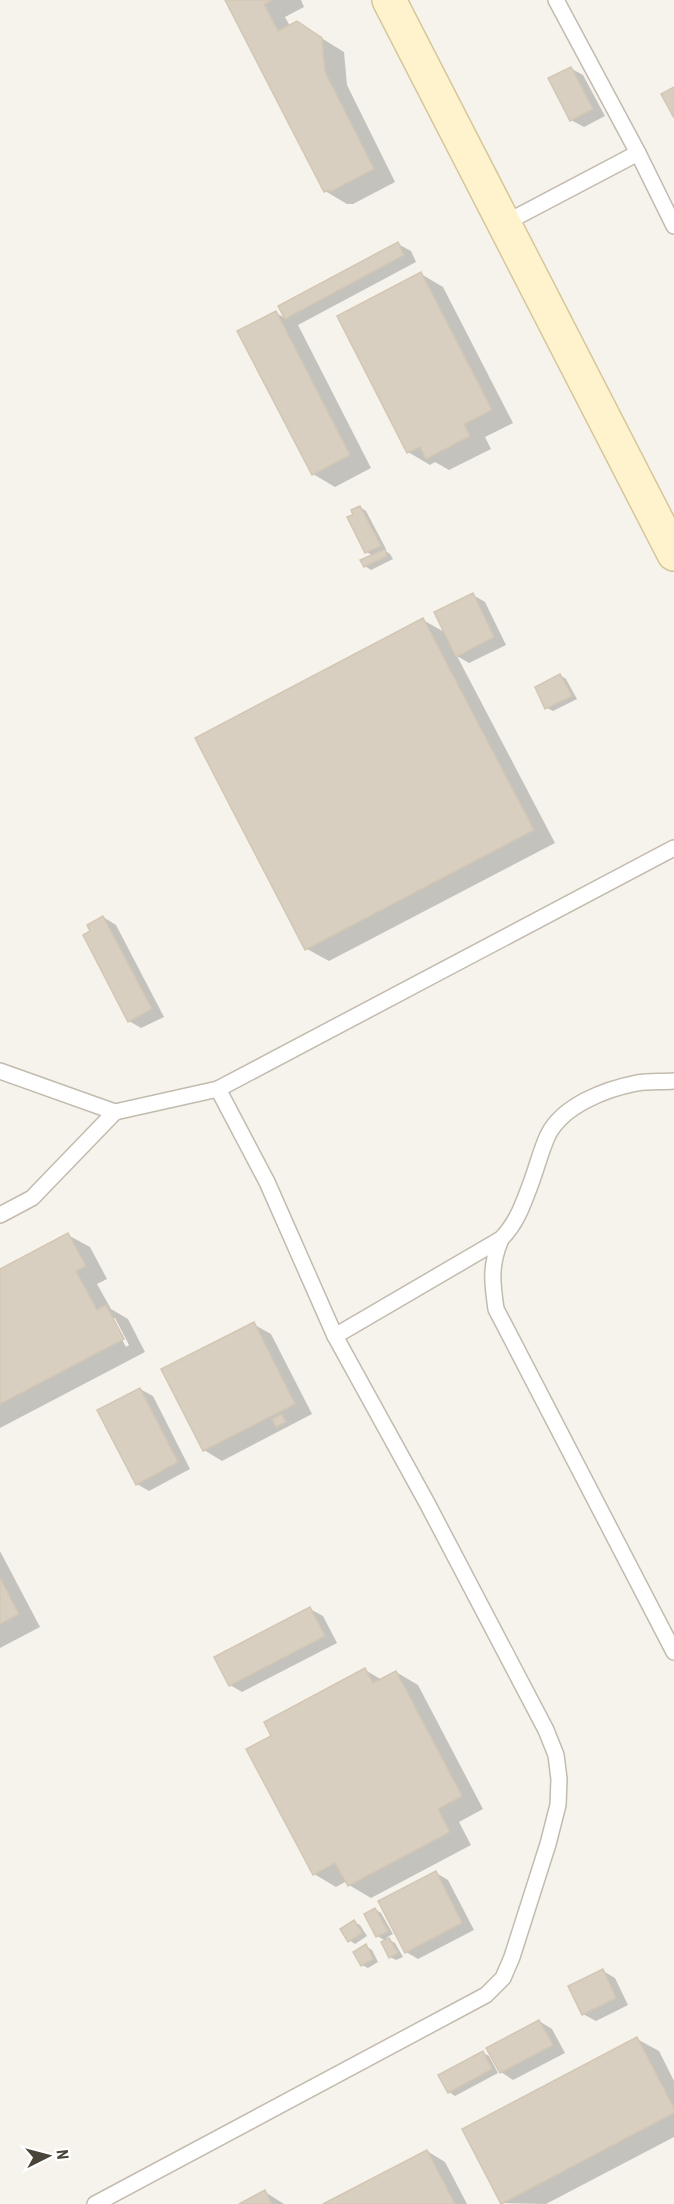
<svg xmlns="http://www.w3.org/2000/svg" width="674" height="2204" viewBox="0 0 674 2204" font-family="'Roboto Condensed',sans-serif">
<rect width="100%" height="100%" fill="#f6f3ec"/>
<g fill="#0003" fill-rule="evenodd">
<polygon points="227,0 301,0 304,7 285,17 290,26 297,23 344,52 347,85 395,182 353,204 347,204 325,191"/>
<polygon points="570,68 583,75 605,116 584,127 571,120"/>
<polygon points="398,244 411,251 416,262 298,325 371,468 335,487 313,474 276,313 287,319 280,307"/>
<polygon points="421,274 443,287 513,423 485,437 491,449 449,470 435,462 430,465 408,452"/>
<polygon points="360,507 366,511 386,549 384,550 390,554 393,559 371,570 365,566 373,556 367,552 349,518 355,515"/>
<polygon points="473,595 485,602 506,645 469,663 457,656 555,843 329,961 307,949 423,620 446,633"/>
<polygon points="560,675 566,679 577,699 553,711 547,708"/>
<polygon points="103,917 116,925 164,1017 141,1028 129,1021 92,932"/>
<path d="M68,1235L90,1247L107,1279L97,1284L111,1309L128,1319L145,1352L0,1428V1271ZM111,1318H115L129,1345L126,1347Z"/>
<polygon points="253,1324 271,1334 312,1414 222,1461 204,1450"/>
<polygon points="140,1389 153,1396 190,1469 149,1491 137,1484"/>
<polygon points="0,1551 40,1627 0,1648"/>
<polygon points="310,1609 323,1616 337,1643 242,1692 230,1685"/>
<polygon points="365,1670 382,1680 396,1672 418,1685 483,1809 459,1822 471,1845 371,1898 349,1885 347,1881 336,1887 314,1874"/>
<polygon points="436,1873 448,1880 474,1930 418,1959 406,1952"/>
<polygon points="375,1909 381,1913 393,1934 386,1938 395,1943 403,1957 396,1960 390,1957 386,1941 377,1936"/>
<polygon points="354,1922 360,1925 367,1936 355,1944 349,1940"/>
<polygon points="366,1946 372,1950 378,1962 368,1968 362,1965"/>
<polygon points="603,1971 615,1978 628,2005 596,2021 583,2014"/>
<polygon points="539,2021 552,2029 565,2053 513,2080 501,2072"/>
<polygon points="637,2039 659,2051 674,2081 674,2137 546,2204 502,2203"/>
<polygon points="483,2053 489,2056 498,2073 455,2096 449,2092"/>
<polygon points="427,2151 445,2162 467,2204 327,2204"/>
<polygon points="265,2192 284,2204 243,2204"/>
</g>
<g fill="#d8cfc1" stroke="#d3c7b4" stroke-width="1.5">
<polygon points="225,0 273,0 264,4 278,31 297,21 322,38 325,72 374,169 330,192 328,190 324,192"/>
<polygon points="571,67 593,109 570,121 548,78"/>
<polygon points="674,87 674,118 661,94"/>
<polygon points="398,242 404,255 285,319 278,306"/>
<polygon points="421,272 492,410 464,424 470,436 426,459 420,447 407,453 337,316"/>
<polygon points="276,311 350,455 312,475 237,331"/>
<polygon points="360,506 381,546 365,553 347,517 353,515 351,510"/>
<polygon points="385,549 387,556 364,567 360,560"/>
<polygon points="473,593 494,637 456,657 434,612"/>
<polygon points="423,618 534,830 305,950 195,738"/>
<polygon points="560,674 572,696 545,709 535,687"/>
<polygon points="103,916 152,1009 128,1022 83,935 90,931 87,925"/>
<polygon points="68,1233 86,1266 76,1271 97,1310 106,1305 124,1339 0,1404 0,1269"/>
<polygon points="254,1322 295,1404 203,1451 161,1369"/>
<polygon points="140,1388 178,1462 136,1485 97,1410"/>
<polygon points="282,1414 286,1422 276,1427 272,1419"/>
<polygon points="0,1578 19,1614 0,1624"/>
<polygon points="310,1607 325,1636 229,1686 214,1657"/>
<polygon points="365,1668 373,1683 396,1671 462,1796 438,1809 450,1832 348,1886 335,1863 313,1875 246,1749 271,1736 264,1722"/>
<polygon points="436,1871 462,1923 405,1953 378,1901"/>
<polygon points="375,1908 388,1931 376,1937 364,1914"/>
<polygon points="354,1920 362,1933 348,1942 340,1929"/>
<polygon points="389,1938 398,1953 389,1958 381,1942"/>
<polygon points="366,1944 373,1959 361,1966 353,1952"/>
<polygon points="603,1969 616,1998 582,2015 568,1986"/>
<polygon points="539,2020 553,2045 500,2073 486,2048"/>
<polygon points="637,2037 674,2108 674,2113 501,2204 462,2129"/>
<polygon points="483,2051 492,2069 448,2093 438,2075"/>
<polygon points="427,2150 455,2204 323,2204"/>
<polygon points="265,2190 272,2204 239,2204"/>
</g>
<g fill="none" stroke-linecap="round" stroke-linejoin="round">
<g stroke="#c2bbae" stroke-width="18">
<g id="lane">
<polyline points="556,0 638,153 674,226"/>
<polyline points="505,223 638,153"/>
<polyline points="0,1071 115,1112 218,1089 674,848"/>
<polyline points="0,1215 32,1198 115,1112"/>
<path d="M501,1239C490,1265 492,1282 496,1309L674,1652"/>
<path d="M335,1336L501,1239C517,1223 523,1204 531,1183C537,1167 541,1150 548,1135C563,1105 606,1089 637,1083C649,1081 662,1082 674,1081"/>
<polyline points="95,2204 486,1995 503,1978 512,1957 548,1844 558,1805 559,1779 556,1755 546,1730 427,1503 335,1336 267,1182 218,1089"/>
</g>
</g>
<g stroke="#d6c79b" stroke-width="36">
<polyline id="secondary" points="389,0 674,554"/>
</g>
<use href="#lane" stroke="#fff" stroke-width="15"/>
<use href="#secondary" stroke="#fff3cd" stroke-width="33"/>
</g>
<g transform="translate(48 2156) rotate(84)" stroke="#ffffff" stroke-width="4.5" paint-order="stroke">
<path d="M0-4.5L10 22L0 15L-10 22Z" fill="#4b4439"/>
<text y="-9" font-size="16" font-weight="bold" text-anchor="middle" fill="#4b4439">N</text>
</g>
</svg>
